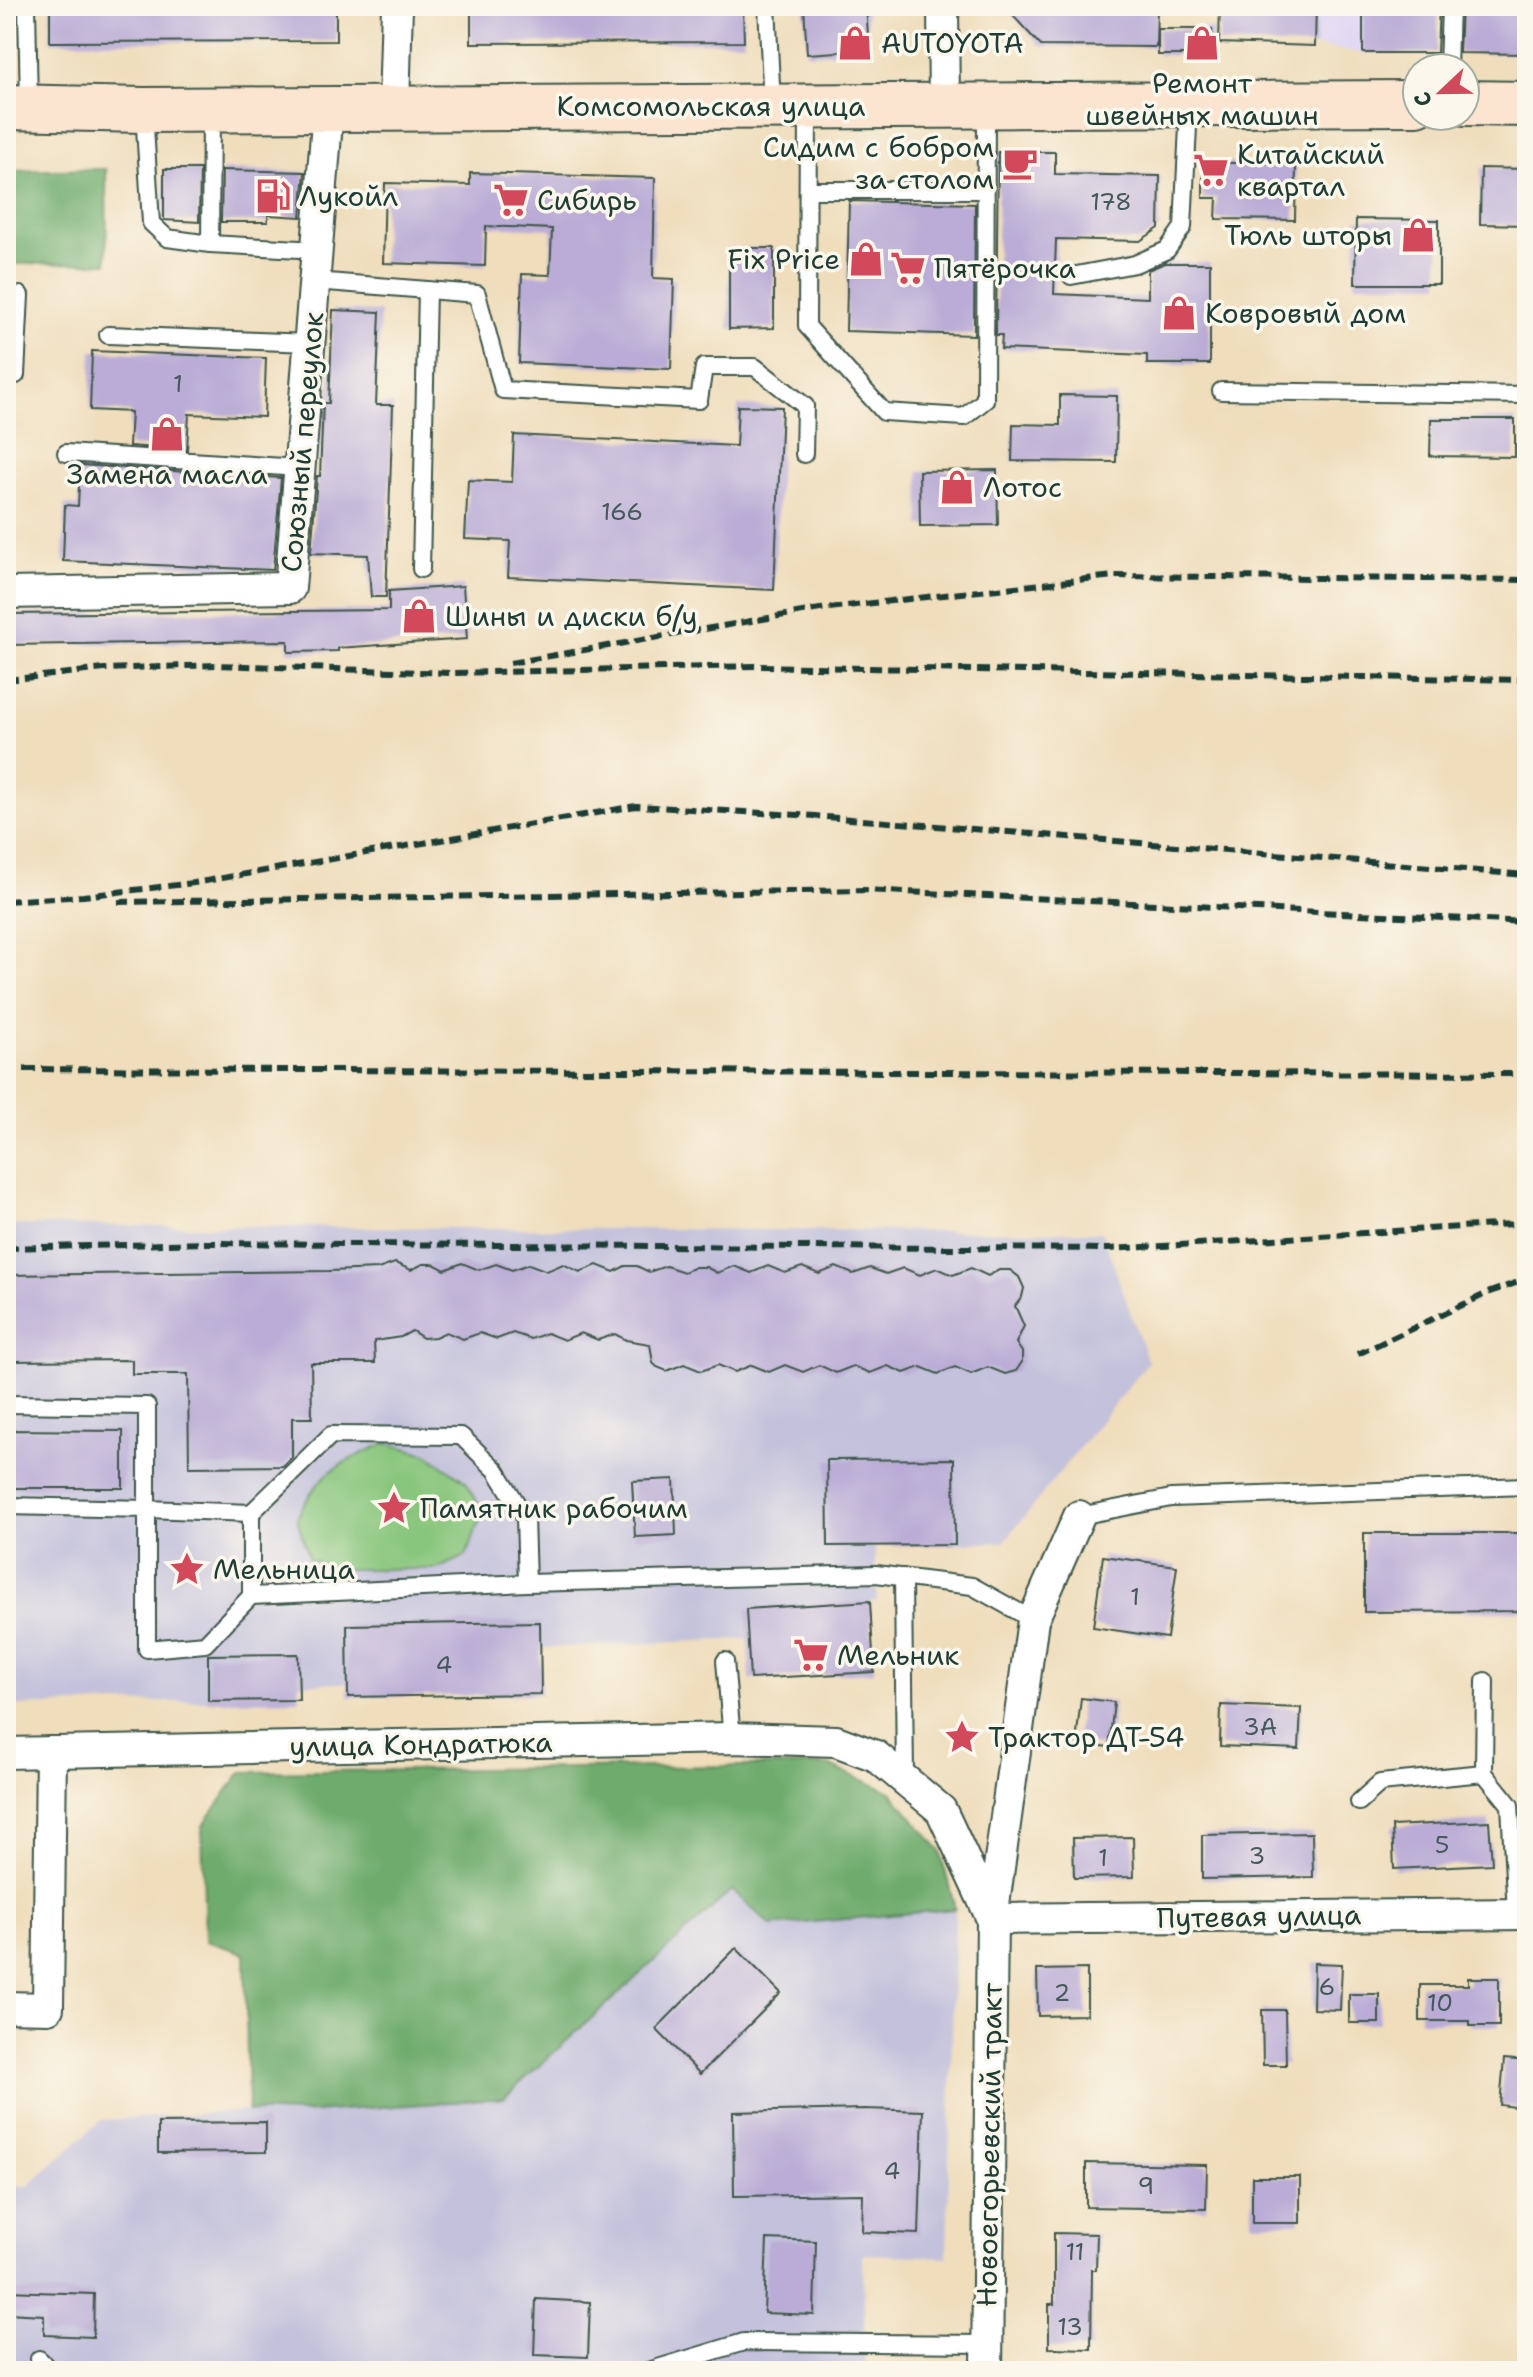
<svg xmlns="http://www.w3.org/2000/svg" width="1533" height="2377" viewBox="0 0 1533 2377" font-family="'Shantell Sans',sans-serif">
<rect width="100%" height="100%" fill="#fbf7ec"/>
<filter id="ink" filterUnits="userSpaceOnUse"><feTurbulence type="fractalNoise" baseFrequency=".0125" numOctaves="2"/><feDisplacementMap in="SourceGraphic" scale="16" xChannelSelector="R" yChannelSelector="G"/><feConvolveMatrix kernelMatrix="1 2 1 2 8 2 1 2 1" color-interpolation-filters="sRGB"/></filter>
<filter id="wash" filterUnits="userSpaceOnUse"><feTurbulence type="fractalNoise" baseFrequency=".006" numOctaves="4" result="noise"/><feDisplacementMap in="SourceGraphic" scale="32" xChannelSelector="R" yChannelSelector="G"/><feGaussianBlur stdDeviation="1.8" result="paint"/><feColorMatrix in="noise" values="0 0 0 0 0 0 0 0 0 0 0 0 0 0 0 0 0 1.4 0 .05"/><feComposite in="paint" operator="in"/></filter>
<g filter="url(#wash)">
<rect width="100%" height="100%" fill="#efddbb"/>
<polygon fill="#dfd5f5" points="1316,6 1363,6 1363,53 1315,46"/>
<g fill="#c3c1db">
<polygon points="6,1225 1102,1232 1148,1362 1004,1542 875,1546 877,1601 746,1609 747,1639 541,1648 541,1694 348,1697 348,1683 299,1684 208,1701 6,1706"/>
<polygon points="732,1890 772,1926 955,1909 947,2257 863,2254 865,2371 6,2371 6,2186 28,2186 101,2120 248,2111 300,2113 504,2098"/>
</g>
<path fill="#89c67d" stroke="#548258" stroke-width="2" d="M386,1443L427,1454L466,1482L483,1512L466,1556L437,1569H338L309,1559L297,1518C320,1470 339,1464 386,1443Z"/>
<g fill="#6eab6c" stroke="#467450" stroke-width="2">
<polygon points="106,169 107,263 13,264 14,359 6,359 6,171"/>
<polygon points="828,1765 891,1792 940,1850 955,1909 771,1926 732,1890 504,2098 300,2113 248,2111 245,1953 205,1941 202,1827 241,1772"/>
</g>
<g id="blocks">
<g fill="#baacd6">
<polygon points="50,6 336,6 336,41 50,42"/>
<polygon points="471,6 743,6 744,42 471,43"/>
<polygon points="804,6 866,6 869,50 807,54"/>
<polygon points="1004,6 1157,6 1156,47 1041,46"/>
<polygon points="1220,6 1316,6 1315,46 1219,43"/>
<polygon points="1363,6 1439,6 1437,53 1363,53"/>
<polygon points="1461,6 1527,6 1527,54 1459,53"/>
<polygon points="1158,29 1212,29 1213,51 1186,52 1186,55 1158,55"/>
<polygon points="998,152 1055,152 1055,174 1160,176 1159,228 1140,241 1056,239 1054,294 1148,298 1148,270 1165,263 1210,263 1210,364 1147,364 1147,355 1001,349 1002,335 996,335"/>
<polygon points="1203,163 1296,163 1295,220 1216,219 1217,198 1203,198"/>
<polygon points="1481,168 1527,169 1527,225 1480,224"/>
<polygon points="164,169 200,169 199,222 164,220"/>
<polygon points="222,170 305,172 301,217 268,215 268,222 221,222"/>
<polygon points="470,173 655,178 653,278 674,279 671,369 519,363 522,274 550,275 552,229 486,226 485,266 383,263 385,183 470,185"/>
<polygon points="849,201 975,204 974,335 846,331"/>
<polygon points="1356,219 1439,220 1439,284 1355,284"/>
<polygon points="729,248 774,248 774,328 729,329"/>
<polygon points="333,310 380,312 376,405 393,405 386,597 371,597 368,555 311,553 317,476 320,476 323,403 329,403"/>
<polygon points="92,351 266,358 264,417 189,414 187,450 129,446 131,412 90,410"/>
<polygon points="1060,395 1117,396 1116,462 1012,461 1013,424 1060,425"/>
<polygon points="738,406 782,407 774,590 508,577 510,541 465,539 468,480 512,482 514,435 736,446"/>
<polygon points="1431,419 1515,419 1515,457 1430,456"/>
<polygon points="80,465 281,478 273,570 63,561 65,505 78,506"/>
<polygon points="997,470 998,525 920,526 919,471"/>
<polygon points="463,586 467,639 338,648 338,651 288,652 288,641 6,645 6,614 389,610 389,591"/>
<polygon points="395,1263 411,1270 423,1264 434,1264 445,1270 462,1263 479,1270 496,1264 512,1270 529,1264 547,1271 563,1264 580,1272 597,1265 614,1272 625,1266 637,1266 649,1272 666,1266 684,1272 695,1267 706,1267 717,1273 734,1266 751,1273 768,1266 785,1273 802,1267 819,1274 836,1267 853,1274 870,1268 886,1274 903,1268 920,1275 937,1268 953,1275 971,1268 988,1276 999,1270 1010,1270 1019,1277 1024,1288 1022,1297 1015,1306 1024,1326 1016,1343 1022,1352 1022,1362 1016,1371 1005,1374 988,1367 971,1374 955,1367 938,1374 921,1367 904,1373 888,1366 870,1373 853,1366 836,1373 819,1365 803,1372 785,1365 769,1372 752,1365 735,1372 718,1365 701,1371 684,1364 667,1371 657,1367 653,1363 650,1344 626,1340 615,1334 598,1340 581,1333 564,1340 547,1333 531,1339 513,1333 497,1339 480,1333 463,1339 446,1332 435,1337 423,1338 412,1331 401,1337 374,1341 375,1363 311,1363 312,1418 292,1418 292,1457 283,1466 189,1467 188,1374 132,1374 132,1360 6,1361 6,1275 329,1271 378,1269"/>
<polygon points="6,1430 123,1431 123,1488 6,1488"/>
<polygon points="954,1459 955,1545 828,1546 827,1460"/>
<polygon points="674,1479 676,1535 635,1537 632,1481"/>
<polygon points="1364,1533 1527,1533 1527,1611 1364,1612"/>
<polygon points="1103,1556 1177,1566 1167,1638 1093,1627"/>
<polygon points="870,1601 874,1672 750,1679 746,1609"/>
<polygon points="540,1622 541,1694 348,1697 347,1625"/>
<polygon points="298,1654 299,1700 208,1701 208,1655"/>
<polygon points="1081,1698 1114,1702 1109,1747 1076,1743"/>
<polygon points="1221,1705 1301,1708 1299,1749 1220,1746"/>
<polygon points="1489,1821 1492,1864 1394,1869 1392,1826"/>
<polygon points="1312,1833 1313,1877 1202,1879 1202,1835"/>
<polygon points="1133,1837 1134,1877 1074,1878 1073,1838"/>
<polygon points="736,1948 781,1993 700,2074 656,2029"/>
<polygon points="1314,1963 1342,1964 1340,2010 1313,2009"/>
<polygon points="1087,1969 1087,2015 1038,2016 1037,1970"/>
<polygon points="1468,1978 1499,1978 1499,2026 1469,2026 1469,2021 1420,2021 1420,1985 1468,1985"/>
<rect x="1349" y="1994" width="30" height="29"/>
<polygon points="1262,2010 1285,2010 1286,2065 1263,2065"/>
<polygon points="1504,2059 1527,2061 1523,2108 1500,2105"/>
<polygon points="865,2109 923,2111 919,2234 862,2232 863,2194 734,2196 733,2112"/>
<polygon points="266,2122 266,2152 158,2153 158,2123"/>
<polygon points="1086,2163 1207,2165 1206,2209 1086,2207"/>
<rect x="1252" y="2177" width="48" height="46"/>
<polygon points="1054,2233 1097,2234 1096,2270 1092,2270 1091,2349 1049,2348 1049,2304 1054,2304"/>
<polygon points="767,2239 816,2241 814,2315 764,2313"/>
<polygon points="6,2291 94,2294 93,2337 44,2335 44,2315 6,2313"/>
<polygon points="536,2299 590,2302 588,2357 534,2355"/>
</g>
</g>
</g>
<g filter="url(#ink)">
<use href="#blocks" fill-opacity="0" stroke="#3e5548" stroke-width="2"/>
<g fill="none" stroke-linecap="round" stroke-linejoin="round">
<g stroke="#3e5548" stroke-width="20">
<g id="service">
<polyline points="27,6 29,106"/>
<polyline points="767,6 772,104"/>
<polyline points="1448,68 1450,6"/>
<polyline points="808,108 807,326 884,412 964,417 985,400 986,108"/>
<polyline points="144,111 151,223 167,238 210,244 318,250"/>
<polyline points="808,190 985,190"/>
<polyline points="210,244 211,110"/>
<polyline points="1071,276 1135,264 1167,250 1183,227 1189,106"/>
<polyline points="315,281 477,294 503,390 699,400 704,367 755,367 805,406 804,454"/>
<polyline points="108,335 310,343"/>
<polyline points="6,374 16,375 20,295"/>
<polyline points="1221,391 1527,395"/>
<polyline points="66,453 300,468"/>
<polyline points="421,569 427,290"/>
<polyline points="6,1404 147,1406 147,1509 251,1513"/>
<polyline points="6,1506 147,1509 147,1649 205,1644 251,1596"/>
<polyline points="1079,1516 1171,1498 1527,1486"/>
<polyline points="903,1577 905,1779"/>
<polyline points="527,1583 525,1517 496,1470 461,1436 331,1435 251,1513 251,1596 527,1583 876,1574 972,1586 1033,1620"/>
<polyline points="725,1661 732,1738"/>
<polyline points="1485,1681 1484,1773 1510,1805 1516,1914"/>
<polyline points="1359,1802 1380,1783 1484,1773"/>
<polyline points="39,2359 50,2371"/>
<polyline points="648,2371 744,2342 987,2344"/>
</g>
</g>
<g stroke="#3e5548" stroke-width="34">
<g id="minor">
<polyline points="943,6 944,106"/>
<polyline points="394,107 397,6"/>
<polyline points="6,593 290,588 328,109"/>
<polyline points="1079,1516 1033,1620 992,1919 1527,1914"/>
<polyline points="6,1753 732,1738 836,1741 876,1756 941,1810 992,1919 987,2371"/>
<polyline points="6,2007 48,2008 51,1752"/>
</g>
</g>
<g stroke="#3e5548" stroke-width="48">
<g id="secondary">
<polyline points="1465,103 1527,104"/>
<polyline points="6,107 144,110 1417,103"/>
</g>
</g>
<use href="#service" stroke="#fff" stroke-width="16"/>
<use href="#minor" stroke="#fff" stroke-width="30"/>
<use href="#secondary" stroke="#fce5d0" stroke-width="44"/>
<g stroke="#1f3d34" stroke-width="6" stroke-dasharray="12 6" stroke-linecap="butt">
<polyline points="510,663 820,609 1113,576 1527,580"/>
<polyline points="6,680 104,669 217,665 452,673 755,666 1527,680"/>
<polyline points="6,901 83,896 194,883 636,806 815,816 1527,875"/>
<polyline points="118,902 864,890 1527,922"/>
<polyline points="6,1069 1527,1074"/>
<path d="M6,1248L205,1243L1108,1249C1244,1242 1380,1231 1515,1224"/>
<polyline points="1358,1354 1490,1292 1527,1279"/>
</g>
</g>
</g>
<defs>
<g id="shop-bare" transform="scale(2.76)"><path d="M-5-2.5h2.3a2.7 3.5 0 0 1 5.4 0H5L5.5 6h-11ZM-1.5-2.5h3a1.5 2.3 0 0 0-3 0Z" fill="#d1495b" stroke="#fbf7ec" stroke-width="2.5" paint-order="stroke"/></g>
<g id="cafe-bare" transform="scale(2.76)"><path d="M-5.5-4.5H6V0H3Q3 3.5 0 3.5H-2.5Q-5.5 3.5-5.5 0ZM3-3.2v2h1.7v-2ZM-6 4.5H4V6H-6Z" fill="#d1495b" stroke="#fbf7ec" stroke-width="2.5" paint-order="stroke"/></g>
<g id="supermarket-bare" transform="scale(2.76)"><path d="M-6-5.5h2.5l.6 2H6L4.5 2H-2.5L-4.4-4H-6ZM-1.5 3.2a1.3 1.3 0 1 0 .1 0ZM3 3.2a1.3 1.3 0 1 0 .1 0Z" fill="#d1495b" stroke="#fbf7ec" stroke-width="2.5" paint-order="stroke"/></g>
<g id="fuel-bare" transform="scale(2.76)"><path d="M-5.5-6h7V0h2V4h1.3V-2.5L3-4.5l.8-.8L6-3V5H2.5V1h-1V6h-7ZM-4.2-4.7v3.2H.2V-4.7Z" fill="#d1495b" stroke="#fbf7ec" stroke-width="2.5" paint-order="stroke"/></g>
<g id="sight-bare" transform="scale(2.76)"><path d="M0-6L1.8-2.2L6-1.7L2.9 1.2L3.7 5.4L0 3.3L-3.7 5.4L-2.9 1.2L-6-1.7L-1.8-2.2Z" fill="#d1495b" stroke="#fbf7ec" stroke-width="2.5" paint-order="stroke"/></g>
</defs>
<g fill-rule="evenodd">
<use href="#shop-bare" x="855" y="43"/>
<use href="#shop-bare" x="1202" y="43"/>
<use href="#cafe-bare" x="1020" y="163"/>
<use href="#supermarket-bare" x="1211" y="170"/>
<use href="#fuel-bare" x="273" y="196"/>
<use href="#supermarket-bare" x="511" y="200"/>
<use href="#shop-bare" x="1418" y="235"/>
<use href="#shop-bare" x="866" y="259"/>
<use href="#supermarket-bare" x="908" y="268"/>
<use href="#shop-bare" x="1179" y="313"/>
<use href="#shop-bare" x="167" y="434"/>
<use href="#shop-bare" x="957" y="487"/>
<use href="#shop-bare" x="419" y="616"/>
<use href="#sight-bare" x="394" y="1508"/>
<use href="#sight-bare" x="187" y="1569"/>
<use href="#supermarket-bare" x="811" y="1655"/>
<use href="#sight-bare" x="962" y="1737"/>
</g>
<g text-anchor="middle" dominant-baseline="central" stroke-width="7" stroke-linejoin="round" paint-order="stroke">
<g font-size="24" fill="#46595c">
<text x="1111" y="202">178</text>
<text x="178" y="384">1</text>
<text x="622" y="512">166</text>
<text x="1135" y="1597">1</text>
<text x="444" y="1665">4</text>
<text x="1260" y="1727">3А</text>
<text x="1442" y="1845">5</text>
<text x="1257" y="1856">3</text>
<text x="1103" y="1858">1</text>
<text x="1327" y="1987">6</text>
<text x="1062" y="1993">2</text>
<text x="1440" y="2003">10</text>
<text x="892" y="2171">4</text>
<text x="1146" y="2186">9</text>
<text x="1075" y="2252">11</text>
<text x="1070" y="2327">13</text>
</g>
<g font-size="28" fill="#1f3d34" stroke="#fbf7ec" text-anchor="start">
<text x="881" y="43">AUTOYOTA</text>
<text x="1202" y="83" text-anchor="middle">Ремонт<tspan x="1202" dy="32">швейных машин</tspan></text>
<text x="994" y="147" text-anchor="end">Сидим с бобром<tspan x="994" dy="32">за столом</tspan></text>
<text x="1237" y="154">Китайский<tspan x="1237" dy="32">квартал</tspan></text>
<text x="299" y="196">Лукойл</text>
<text x="537" y="200">Сибирь</text>
<text x="1392" y="235" text-anchor="end">Тюль шторы</text>
<text x="840" y="259" text-anchor="end">Fix Price</text>
<text x="934" y="268">Пятёрочка</text>
<text x="1205" y="313">Ковровый дом</text>
<text x="167" y="474" text-anchor="middle">Замена масла</text>
<text x="983" y="487">Лотос</text>
<text x="445" y="616">Шины и диски б/у</text>
<text x="420" y="1508">Памятник рабочим</text>
<text x="213" y="1569">Мельница</text>
<text x="837" y="1655">Мельник</text>
<text x="988" y="1737">Трактор ДТ-54</text>
</g>
<g font-size="28" fill="#1f3d34" stroke="#fbf7ec">
<text x="711" y="106">Комсомольская улица</text>
<text transform="translate(302 442) rotate(-85)">Союзный переулок</text>
<text transform="translate(421 1744) rotate(-1)">улица Кондратюка</text>
<text transform="translate(1259 1916) rotate(-1)">Путевая улица</text>
<text transform="translate(989 2145) rotate(-89)">Новоегорьевский тракт</text>
</g>
</g>
<rect width="1533" height="2377" fill="none" stroke="#fbf7ec" stroke-width="32"/>
<g transform="translate(1441 92) rotate(248)"><circle r="38" fill="#fbf7ec" stroke="#a3ada2" stroke-width="2"/>
<path d="M0-6L14 30L0 20L-14 30Z" fill="#d1495b"/>
<text y="-12" font-size="22" font-weight="bold" text-anchor="middle" fill="#1f3d34">С</text>
</g>
</svg>
